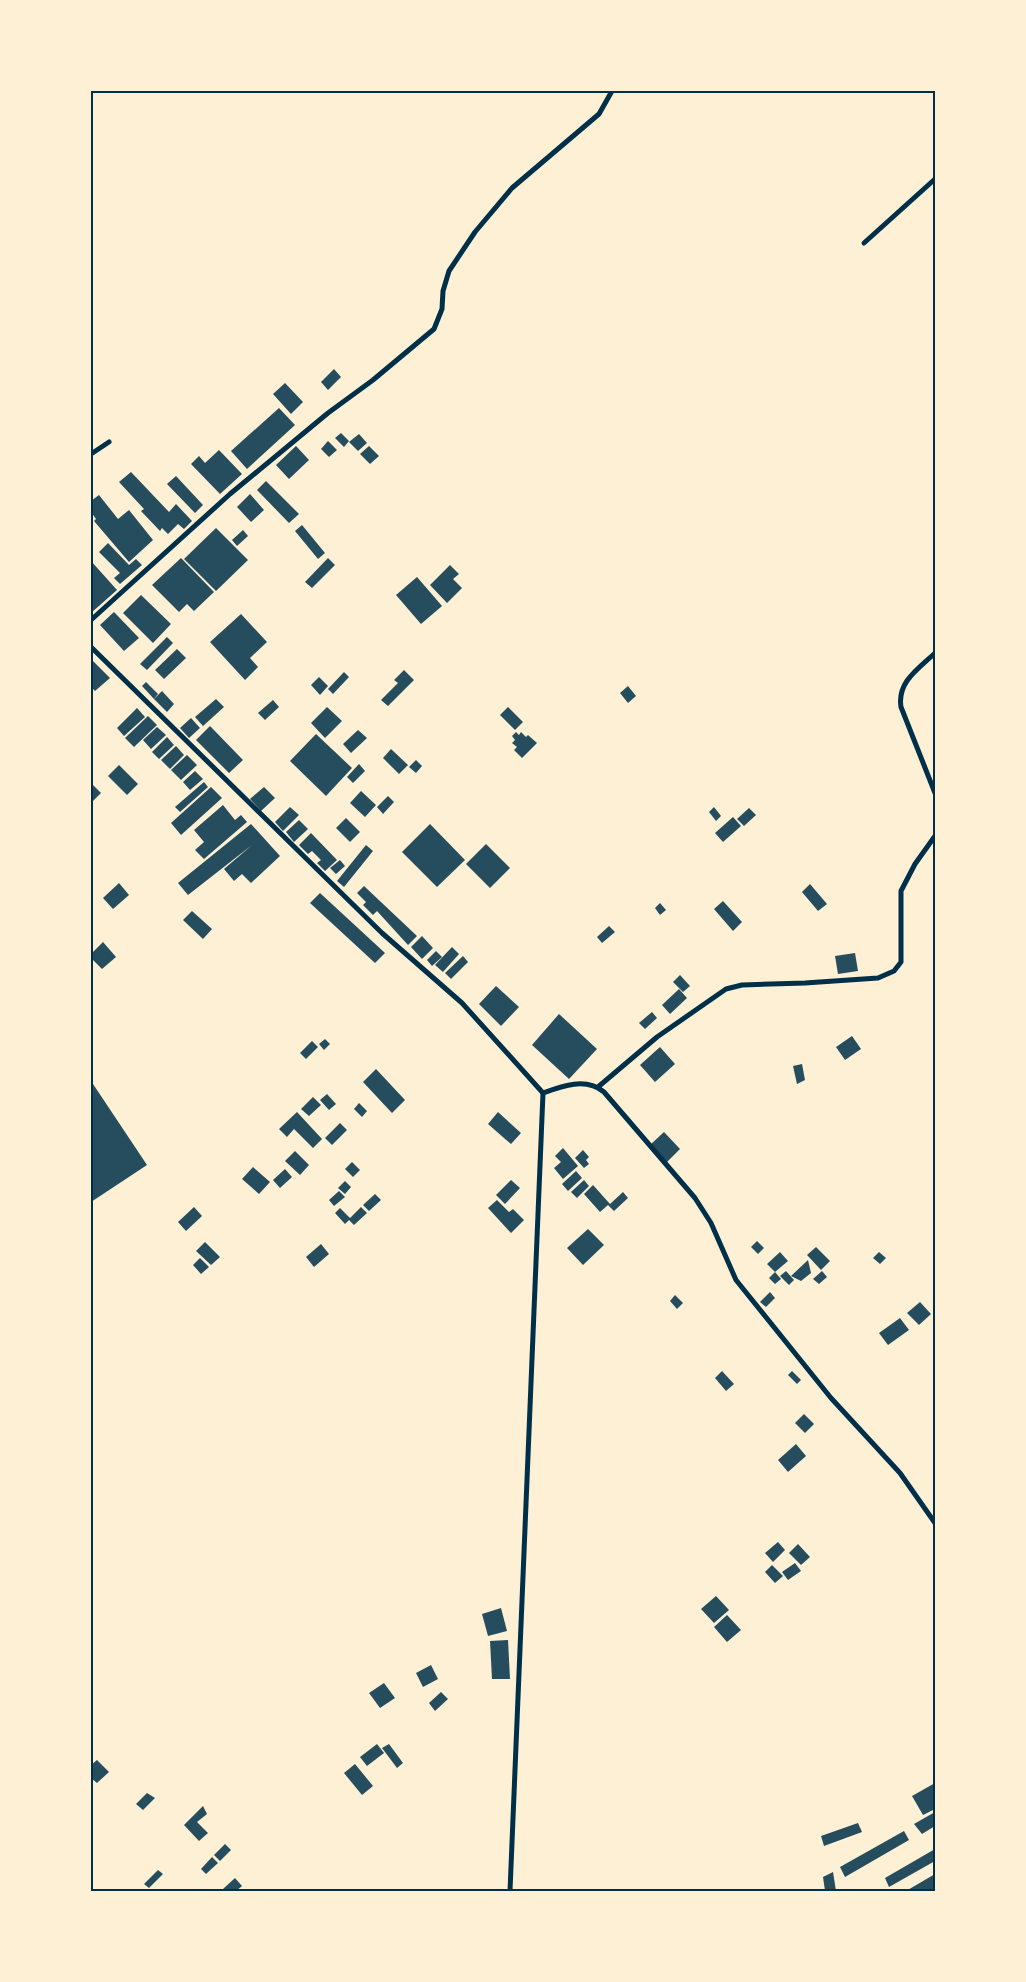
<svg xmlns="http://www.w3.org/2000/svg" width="1026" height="1982" viewBox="0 0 1026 1982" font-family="'IBM Plex Sans',sans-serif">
<rect width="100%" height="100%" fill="#fdf0d5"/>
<g fill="#264d5e">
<polygon points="334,369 341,377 328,390 321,382"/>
<polygon points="285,383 303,402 291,414 273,394"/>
<polygon points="279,408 295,425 247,469 231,451"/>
<polygon points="341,433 349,441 344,447 335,438"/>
<polygon points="359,434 367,443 358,451 349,442"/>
<polygon points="328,441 337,450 329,457 321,449"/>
<polygon points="296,446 309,460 289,479 276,465"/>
<polygon points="369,446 379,456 370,464 360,454"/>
<polygon points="219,450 242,474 220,494 191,464 199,456 205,463"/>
<polygon points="131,472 169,512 176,504 192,521 184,529 178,524 168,534 162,528 160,531 141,511 144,509 119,482"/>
<polygon points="176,476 203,505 195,513 167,484"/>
<polygon points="266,481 299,514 289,523 257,490"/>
<polygon points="250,494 264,510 251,522 237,507"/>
<polygon points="99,495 118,519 129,510 153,540 129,562 94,521 96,519 91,512 91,501"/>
<polygon points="302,525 325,553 318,559 295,531"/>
<polygon points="216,528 248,560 216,591 184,559"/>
<polygon points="243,530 248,536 237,546 232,540"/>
<polygon points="108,543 129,565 136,559 142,565 120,584 114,578 120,573 99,552"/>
<polygon points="181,558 214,592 194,611 187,604 179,612 152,585"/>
<polygon points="328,558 335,565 312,588 305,582"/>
<polygon points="91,561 117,590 91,613"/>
<polygon points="450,565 459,574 453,579 462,588 447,603 430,585"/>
<polygon points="417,577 442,606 421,624 396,595"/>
<polygon points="141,595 171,624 153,643 123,613"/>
<polygon points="114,612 139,638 124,651 100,625"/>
<polygon points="241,614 267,642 250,658 258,667 245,680 210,642"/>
<polygon points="167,637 173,643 147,670 140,664"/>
<polygon points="177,649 186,658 164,679 155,670"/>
<polygon points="91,659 110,678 95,691 91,687"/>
<polygon points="404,670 414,680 388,706 381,700 398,683 394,680"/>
<polygon points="344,672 349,677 333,694 328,689"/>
<polygon points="319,677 328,686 320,695 311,685"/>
<polygon points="146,682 158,694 154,699 142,686"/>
<polygon points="628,686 636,696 628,703 620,693"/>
<polygon points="162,691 174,704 167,712 154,699"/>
<polygon points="216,699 224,707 203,726 195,717"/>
<polygon points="273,700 279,707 265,720 258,713"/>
<polygon points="327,707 342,721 325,738 311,723"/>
<polygon points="508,707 523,722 515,730 500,715"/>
<polygon points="137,708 145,717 124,736 117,728"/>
<polygon points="148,716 157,725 134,747 125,738"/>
<polygon points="191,718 200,728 189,738 180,728"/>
<polygon points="210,726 243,760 229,773 196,740"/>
<polygon points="157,727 166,735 151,749 143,740"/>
<polygon points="358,730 367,738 351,753 343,744"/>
<polygon points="516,732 519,735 521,732 526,737 528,735 537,743 522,758 514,750 517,747 512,743 515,740 512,736"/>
<polygon points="316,734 352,768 326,796 290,761"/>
<polygon points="167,737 174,745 159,759 152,752"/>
<polygon points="176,746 184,755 170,769 161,760"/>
<polygon points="391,749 408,765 399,774 383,758"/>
<polygon points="187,755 197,765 181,780 171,770"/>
<polygon points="416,760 422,766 416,773 409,767"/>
<polygon points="359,764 365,771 353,783 347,777"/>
<polygon points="119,765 138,784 127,795 108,776"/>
<polygon points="195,771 203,779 190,790 183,782"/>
<polygon points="204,782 208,787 180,812 175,807"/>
<polygon points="91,783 101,793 91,803"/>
<polygon points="211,787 222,798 181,835 171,823"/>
<polygon points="264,787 275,798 261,811 250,799"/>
<polygon points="361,791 376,805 365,817 350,803"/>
<polygon points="388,796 394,802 383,814 377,807"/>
<polygon points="223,805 235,820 241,815 247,822 204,859 195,850 204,842 194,830"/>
<polygon points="290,807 299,815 283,831 275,822"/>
<polygon points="714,807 721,816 716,821 709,812"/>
<polygon points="749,808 756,815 744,826 737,819"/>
<polygon points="733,817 741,826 723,842 715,833"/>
<polygon points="346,818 360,832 350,842 336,828"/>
<polygon points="299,820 308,829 294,842 286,832"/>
<polygon points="251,824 280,856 251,883 242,874 234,881 224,869 252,845 188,895 178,883"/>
<polygon points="430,824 465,860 437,887 402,852"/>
<polygon points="311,833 337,860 325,871 317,863 321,860 312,851 308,854 299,845"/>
<polygon points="486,844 510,868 490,888 466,864"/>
<polygon points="366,845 373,851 344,887 337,881"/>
<polygon points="340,860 345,866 336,874 330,868"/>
<polygon points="119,883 129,895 113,909 103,898"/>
<polygon points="810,884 827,904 818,911 802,892"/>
<polygon points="364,886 417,936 408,945 377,911 373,915 363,905 366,902 357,893"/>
<polygon points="320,893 385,953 375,963 310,903"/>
<polygon points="723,901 742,922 733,931 714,909"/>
<polygon points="660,903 666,910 660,915 655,908"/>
<polygon points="192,911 212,929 203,939 183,920"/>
<polygon points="609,926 615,932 602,943 597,937"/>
<polygon points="422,936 433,948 422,959 411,947"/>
<polygon points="103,942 116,957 102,969 91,958 91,954"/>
<polygon points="452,947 459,954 443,972 435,965"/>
<polygon points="436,951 442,957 432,966 427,960"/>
<polygon points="855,953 858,971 838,974 835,956"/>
<polygon points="463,956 468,962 451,979 445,973"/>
<polygon points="680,975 690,986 683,992 673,982"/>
<polygon points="496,986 519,1007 501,1026 479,1004"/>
<polygon points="679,989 687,998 670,1014 662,1005"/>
<polygon points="652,1012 657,1018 645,1029 639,1023"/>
<polygon points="559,1014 597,1049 569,1079 532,1045"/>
<polygon points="852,1036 861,1049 845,1060 836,1047"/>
<polygon points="325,1039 330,1044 324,1050 319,1044"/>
<polygon points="312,1041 318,1047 306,1059 300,1053"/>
<polygon points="660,1047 675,1064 655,1082 640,1065"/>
<polygon points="802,1064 805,1080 797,1084 793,1066"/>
<polygon points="376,1069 405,1100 392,1113 363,1082"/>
<polygon points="91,1081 147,1165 91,1202"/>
<polygon points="327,1094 336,1104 329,1110 320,1100"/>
<polygon points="313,1097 321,1105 309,1116 301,1109"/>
<polygon points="359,1103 367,1111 362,1117 354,1109"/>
<polygon points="297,1112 322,1139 313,1148 294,1129 287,1137 279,1129"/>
<polygon points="498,1112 521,1133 511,1144 488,1124"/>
<polygon points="340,1123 347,1130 332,1145 325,1138"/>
<polygon points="664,1132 680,1149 667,1162 650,1145"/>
<polygon points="563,1148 578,1166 563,1179 554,1168 561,1162 555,1156"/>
<polygon points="583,1150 589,1157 586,1160 589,1164 584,1168 575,1158"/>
<polygon points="295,1151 309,1165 300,1175 285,1161"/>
<polygon points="352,1162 360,1170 353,1177 345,1169"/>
<polygon points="253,1167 270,1182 259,1194 242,1179"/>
<polygon points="285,1169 292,1177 280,1188 273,1180"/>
<polygon points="576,1171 582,1178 568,1191 562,1184"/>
<polygon points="511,1180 520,1188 505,1204 496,1195"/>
<polygon points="584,1180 589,1186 577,1198 571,1192"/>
<polygon points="345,1181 351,1187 345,1194 338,1188"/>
<polygon points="593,1185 610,1204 623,1192 628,1198 614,1211 608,1205 600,1212 584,1194"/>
<polygon points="339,1191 345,1197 334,1206 329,1200"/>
<polygon points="375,1194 381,1200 369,1211 363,1205"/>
<polygon points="497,1200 509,1212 513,1209 524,1220 511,1233 488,1208"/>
<polygon points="194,1207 202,1216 186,1231 178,1222"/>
<polygon points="361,1207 367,1213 354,1225 349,1220 345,1224 335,1213 340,1208 350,1218"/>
<polygon points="588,1229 604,1245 583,1265 567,1248"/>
<polygon points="757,1241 764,1248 758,1254 751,1247"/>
<polygon points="205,1242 220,1257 211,1265 196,1251"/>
<polygon points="321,1244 329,1254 314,1267 306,1257"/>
<polygon points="816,1247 830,1261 821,1270 807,1255"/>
<polygon points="780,1252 788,1261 775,1272 781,1279 775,1284 769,1278 775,1272 767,1264"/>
<polygon points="879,1252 886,1258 880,1264 873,1258"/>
<polygon points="200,1258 209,1267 201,1274 193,1265"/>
<polygon points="808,1260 811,1273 801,1281 791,1276"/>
<polygon points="786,1271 794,1280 789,1285 780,1276"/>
<polygon points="822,1271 827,1277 819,1284 813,1279"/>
<polygon points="770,1292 775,1298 766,1307 760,1302"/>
<polygon points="675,1295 683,1303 677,1309 670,1301"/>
<polygon points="920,1302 931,1314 919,1325 907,1313"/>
<polygon points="900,1318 909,1330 888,1345 879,1333"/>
<polygon points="722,1371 734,1384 726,1391 715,1378"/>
<polygon points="792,1371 801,1380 797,1384 788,1375"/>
<polygon points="804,1414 814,1424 805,1433 795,1423"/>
<polygon points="796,1444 806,1456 788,1472 778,1460"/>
<polygon points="778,1542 785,1550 773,1562 765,1553"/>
<polygon points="798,1544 810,1557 801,1565 789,1553"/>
<polygon points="795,1563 801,1571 788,1580 782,1572"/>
<polygon points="772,1565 783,1576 775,1583 765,1572"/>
<polygon points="716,1596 729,1610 714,1623 701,1609"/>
<polygon points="501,1608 507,1631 488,1636 482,1614"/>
<polygon points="727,1615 741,1630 727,1642 714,1627"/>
<polygon points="508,1640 510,1679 492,1679 490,1641"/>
<polygon points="431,1665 438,1679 423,1687 416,1673"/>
<polygon points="384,1683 395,1698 380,1708 369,1693"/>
<polygon points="441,1692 448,1699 435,1711 429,1703"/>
<polygon points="377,1744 384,1753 367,1766 360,1757"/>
<polygon points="389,1744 403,1763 397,1768 382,1748"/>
<polygon points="97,1760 109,1772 97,1783 91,1778 91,1765"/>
<polygon points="355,1764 373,1786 362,1795 344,1773"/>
<polygon points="935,1783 935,1809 923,1815 912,1796"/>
<polygon points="147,1793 155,1798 143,1810 136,1804"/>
<polygon points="203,1806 207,1814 197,1822 208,1833 199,1841 184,1825"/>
<polygon points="935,1812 935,1826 922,1834 914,1824"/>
<polygon points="858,1823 862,1832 824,1846 821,1836"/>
<polygon points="904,1831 909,1840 845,1877 840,1867"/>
<polygon points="225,1844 231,1850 220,1861 214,1855"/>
<polygon points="935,1849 935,1861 889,1887 885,1878"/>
<polygon points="212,1857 218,1863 206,1874 201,1869"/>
<polygon points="158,1870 163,1874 149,1888 144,1884"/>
<polygon points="833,1872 836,1891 825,1891 823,1877"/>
<polygon points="935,1874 935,1891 906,1891"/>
<polygon points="235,1878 242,1886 236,1891 225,1891 223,1889"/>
</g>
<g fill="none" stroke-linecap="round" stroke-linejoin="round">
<g stroke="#003049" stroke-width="5">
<polyline points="864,243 935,179"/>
<polyline points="91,454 109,442"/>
<polyline points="91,620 230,494 328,413 373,380 434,329 442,309 443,291 449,271 475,232 512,188 599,114 612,91"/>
<polyline points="91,647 382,933 462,1003 543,1093 510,1891"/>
<path d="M935,653C918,669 897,682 901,707L935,793"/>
<polyline points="598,1087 657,1037 726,989 742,985 805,983 878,978 894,971 901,962 901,891 915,864 935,836"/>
<path d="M543,1093C562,1086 586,1077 604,1092L695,1198L711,1223L736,1280L831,1398L900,1473L935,1523"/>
</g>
</g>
<rect width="1026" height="1982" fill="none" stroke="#fdf0d5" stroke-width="185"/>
<rect x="92" y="92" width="842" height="1798" fill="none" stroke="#003049" stroke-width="2"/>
</svg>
